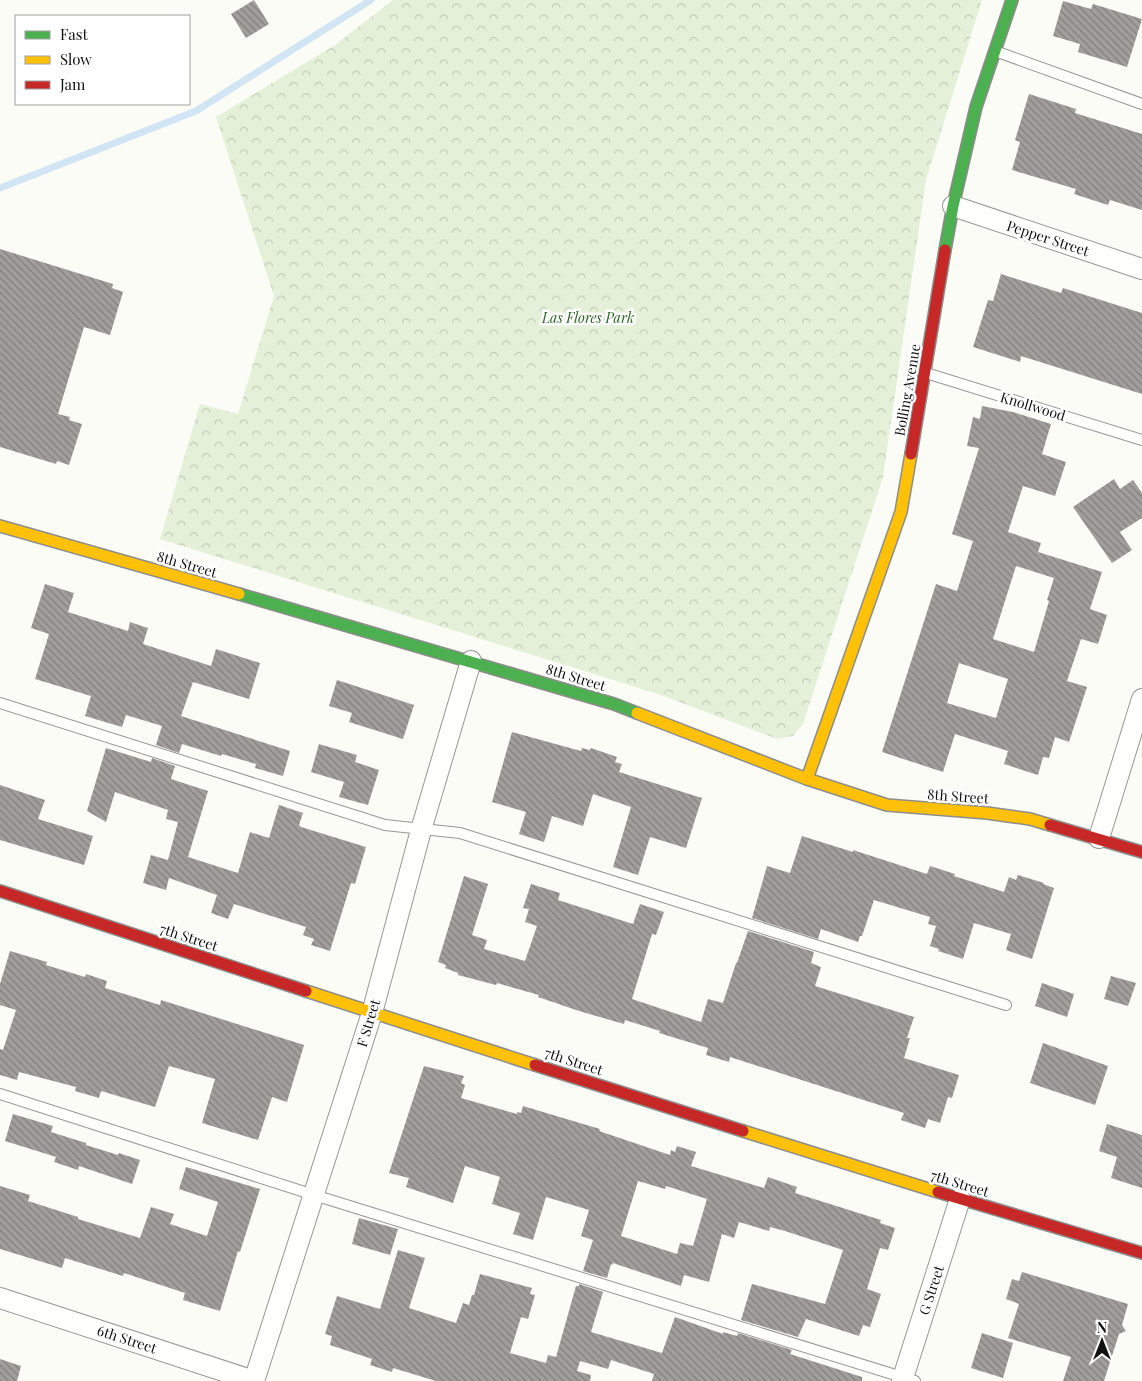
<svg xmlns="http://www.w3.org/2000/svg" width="1142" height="1381" viewBox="0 0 1142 1381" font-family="'Playfair Display',serif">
<defs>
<pattern id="park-crowns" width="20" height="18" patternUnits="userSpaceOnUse" patternTransform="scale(1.25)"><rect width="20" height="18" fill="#e5f0d9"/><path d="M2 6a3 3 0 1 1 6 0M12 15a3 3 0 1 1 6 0" fill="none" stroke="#c3cdb9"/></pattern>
<pattern id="building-back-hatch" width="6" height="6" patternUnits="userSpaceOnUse" patternTransform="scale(1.25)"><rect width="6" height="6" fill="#a09f9c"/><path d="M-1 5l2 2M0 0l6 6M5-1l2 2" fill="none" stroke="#81807e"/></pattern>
</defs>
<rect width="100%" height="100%" fill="#fcfcf7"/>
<polygon fill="url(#park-crowns)" points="393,0 982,0 926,180 883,477 803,724 793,736 777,739 661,695 160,539 200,404 238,414 274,296 216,117 335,45"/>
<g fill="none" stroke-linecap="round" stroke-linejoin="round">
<polyline stroke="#d1e5f4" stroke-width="7" points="0,188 196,111 371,0"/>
</g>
<g fill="url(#building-back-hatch)" fill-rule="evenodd">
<polygon points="254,0 269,24 246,38 231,14"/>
<polygon points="1063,1 1091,9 1093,4 1142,19 1127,67 1078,52 1080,44 1053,36"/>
<polygon points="1029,94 1076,109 1075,113 1142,134 1142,210 1110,200 1108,205 1074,194 1076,189 1012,170 1020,142 1015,140"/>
<polygon points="0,249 113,284 112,288 123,292 110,335 84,327 58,414 70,417 69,420 82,424 69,465 57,461 56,464 0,447"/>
<polygon points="1001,274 1061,293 1063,288 1142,313 1142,394 1021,356 1020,362 973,347 988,300 993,301"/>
<path d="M982,406L1013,412L1051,424L1042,454L1066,462L1055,496L1023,486L1008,532L1041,543L1038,552L1102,572L1090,609L1107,615L1098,644L1081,639L1067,681L1087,687L1069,742L1055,737L1049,758L1043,757L1038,775L1004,764L1008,751L955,734L943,772L882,752L936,584L957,591L973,541L952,534L979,448L967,446L973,417L980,419ZM1016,566L1054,578L1047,600L1049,601L1034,652L993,639ZM959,663L1008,679L996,718L947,703Z"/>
<polygon points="1114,479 1120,489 1133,480 1142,493 1142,518 1120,532 1132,550 1112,563 1073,507"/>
<polygon points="45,584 74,593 68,612 128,631 130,622 148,628 143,644 211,666 216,649 260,663 249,699 193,682 181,716 290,751 283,776 255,768 256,764 222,754 221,756 182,744 179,753 156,745 162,726 126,715 122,727 85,716 91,696 35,679 49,634 31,628"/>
<polygon points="337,680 414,705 403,739 349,722 352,713 329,706"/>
<polygon points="512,732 581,751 582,748 590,750 591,748 617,757 615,762 622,764 619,772 702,798 686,848 650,837 638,875 613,867 631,807 593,794 583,826 552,816 544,842 519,834 526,812 492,802"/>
<polygon points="319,744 357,755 355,762 379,770 368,805 339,797 344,782 311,772"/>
<polygon points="106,748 151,762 152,758 175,766 171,779 208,791 188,857 238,873 250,832 269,838 279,805 303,813 299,825 301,827 366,847 355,884 351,883 330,951 311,945 314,939 303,935 306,927 234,904 228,919 211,913 217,895 169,878 166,890 143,883 151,855 168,860 178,822 166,819 168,810 115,792 106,822 87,811"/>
<polygon points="0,785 45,800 38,819 93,836 84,865 0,840"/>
<polygon points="802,836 853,852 853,850 927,874 930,866 955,874 954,876 1004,892 1009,877 1016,880 1018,875 1044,883 1043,884 1054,888 1032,959 1006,950 1011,934 974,923 963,959 938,951 939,949 930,946 936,926 928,924 930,917 874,900 862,936 860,936 858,942 821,929 818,939 752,918 767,866 790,873"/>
<polygon points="464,876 488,884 472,935 487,940 484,949 525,961 537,926 525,922 529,909 523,908 531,884 560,893 558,900 633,924 640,904 664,912 656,935 652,934 632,999 701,1022 708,999 723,1003 736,963 737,963 748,931 814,952 811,963 821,967 815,986 914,1017 907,1038 910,1038 904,1058 959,1075 952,1098 948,1097 940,1123 928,1119 925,1128 901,1120 904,1113 730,1057 729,1062 706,1055 708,1048 659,1033 660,1031 625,1020 624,1024 579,1011 538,997 539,995 497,983 496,985 458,975 458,973 445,968 446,965 438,962"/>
<polygon points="10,951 47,962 46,965 85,977 86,974 107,981 105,988 160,1005 161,1000 304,1045 287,1102 272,1097 258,1140 202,1123 215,1079 169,1066 155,1107 101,1091 99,1098 75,1091 76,1087 19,1072 17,1080 0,1075 0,1049 3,1050 16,1010 0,1005 0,984"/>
<polygon points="1111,976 1136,983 1128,1006 1104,999"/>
<polygon points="1042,983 1074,994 1067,1017 1035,1006"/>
<polygon points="1043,1043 1108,1066 1095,1105 1030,1083"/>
<path d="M424,1066L464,1076L461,1083L465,1085L461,1098L517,1114V1112L521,1113L523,1106L600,1129L599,1131L670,1155L671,1150L675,1152L677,1146L696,1152L691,1166L764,1188L768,1177L797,1187L795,1193L881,1220L880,1223L895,1228L888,1250L880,1248L867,1289L881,1294L870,1327L863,1325L859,1336L806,1319L798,1337L741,1320L752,1284L825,1304L843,1250L785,1231L770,1227L769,1231L739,1222L734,1238L722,1234L709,1282L684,1275L681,1286L613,1263L612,1265L611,1264L607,1278L583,1271L593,1240L581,1236L589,1210L546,1197L533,1240L513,1234L520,1213L492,1204L500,1177L465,1166L453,1203L406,1187L409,1178L389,1173ZM638,1181L665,1189L666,1186L707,1199L693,1246L680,1243L677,1254L621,1236Z"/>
<polygon points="13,1114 53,1126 51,1132 86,1143 86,1145 118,1155 119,1153 140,1160 132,1184 79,1166 78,1170 54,1162 56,1157 5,1141"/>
<polygon points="1107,1124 1142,1135 1142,1188 1111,1178 1117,1157 1099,1151"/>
<polygon points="186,1167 260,1189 240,1252 238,1251 220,1311 183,1300 185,1293 124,1273 123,1276 65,1258 62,1268 0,1249 0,1186 30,1195 28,1201 78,1217 78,1219 140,1238 151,1207 174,1214 170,1224 207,1236 218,1202 179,1189"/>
<polygon points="359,1218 398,1229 390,1255 352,1244"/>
<polygon points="398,1250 425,1258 409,1308 456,1323 463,1303 469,1305 472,1295 474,1295 480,1274 532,1288 530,1294 535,1295 528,1319 521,1317 510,1353 546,1363 548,1355 556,1357 576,1286 579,1286 579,1284 603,1292 591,1332 662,1353 675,1317 723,1334 723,1332 737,1336 738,1333 792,1350 790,1354 862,1377 862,1381 652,1381 654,1374 611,1360 608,1369 580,1361 577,1371 591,1375 590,1381 436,1381 393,1368 392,1372 370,1365 372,1359 330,1345 332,1336 325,1334 337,1296 380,1309"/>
<polygon points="1022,1272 1128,1304 1122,1325 1126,1331 1119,1334 1104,1381 1063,1381 1071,1357 1008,1338 1019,1304 1006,1299 1012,1279 1019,1281"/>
<polygon points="982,1333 1013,1343 1003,1378 971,1368"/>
<polygon points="0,1359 21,1366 17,1381 0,1381"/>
</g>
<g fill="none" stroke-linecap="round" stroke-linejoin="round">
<g stroke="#979795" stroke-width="12">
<g id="lane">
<polyline points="995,51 1142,104"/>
<polyline points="926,373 1142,440"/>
<polyline points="0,703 385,825 460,833 1006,1005"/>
<polyline points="0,1094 314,1195 915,1381"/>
</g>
</g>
<g stroke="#979795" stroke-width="22">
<g id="street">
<polyline points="953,206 1142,269"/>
<polyline points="1099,838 1142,699"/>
<polyline points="0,1298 254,1381"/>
<polyline points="254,1381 372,1013 421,830 471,661"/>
<polyline points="902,1381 960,1199"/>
</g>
</g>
<g stroke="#8d8d8b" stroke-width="14">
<g id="fast">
<polyline points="945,250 953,206 976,107 1012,0"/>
<polyline points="239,594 614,704 637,713"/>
</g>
</g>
<g stroke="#8d8d8b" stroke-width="14">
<g id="slow">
<polyline points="0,526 239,594"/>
<polyline points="637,713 807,779 887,805 987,813 1030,819 1050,825"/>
<polyline points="807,779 901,512 911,454"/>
<polyline points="306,991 535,1065"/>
<polyline points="743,1131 938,1192"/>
</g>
</g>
<g stroke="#8d8d8b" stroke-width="14">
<g id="jam">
<polyline points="911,454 945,250"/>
<polyline points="1050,825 1142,852"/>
<polyline points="0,891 306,991"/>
<polyline points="535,1065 743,1131"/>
<polyline points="938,1192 1142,1253"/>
</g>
</g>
<use href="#lane" stroke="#fffffe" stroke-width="10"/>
<use href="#street" stroke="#fffffe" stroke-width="20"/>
<use href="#fast" stroke="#4caf50" stroke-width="11"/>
<use href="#slow" stroke="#ffc107" stroke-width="11"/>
<use href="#jam" stroke="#c62828" stroke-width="11"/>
</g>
<g text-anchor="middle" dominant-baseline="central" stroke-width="5" stroke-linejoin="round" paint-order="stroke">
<g font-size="14" fill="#111" stroke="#fff">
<text transform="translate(1048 238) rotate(18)">Pepper Street</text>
<text transform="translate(907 390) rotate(-80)">Bolling Avenue</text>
<text transform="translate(1033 406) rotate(17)">Knollwood</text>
<text transform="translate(187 564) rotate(16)">8th Street</text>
<text transform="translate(576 677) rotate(17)">8th Street</text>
<text transform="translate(958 796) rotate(4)">8th Street</text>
<text transform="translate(189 937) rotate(18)">7th Street</text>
<text transform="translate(368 1023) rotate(-73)">F Street</text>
<text transform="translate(574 1061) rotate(18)">7th Street</text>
<text transform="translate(960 1183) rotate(17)">7th Street</text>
<text transform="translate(931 1290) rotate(-72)">G Street</text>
<text transform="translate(127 1339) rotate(18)">6th Street</text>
</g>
<g font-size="14" font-style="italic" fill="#2e6525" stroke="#fff">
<text x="588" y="317">Las Flores Park</text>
</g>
</g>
<rect x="15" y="15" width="175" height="90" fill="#ffffff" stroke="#a0a0a0"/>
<rect x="25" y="31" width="25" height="8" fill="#4caf50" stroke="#a0a0a0"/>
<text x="60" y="40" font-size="15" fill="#111111">Fast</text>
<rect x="25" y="56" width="25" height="8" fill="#ffc107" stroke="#a0a0a0"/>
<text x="60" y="65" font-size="15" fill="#111111">Slow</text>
<rect x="25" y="81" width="25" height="8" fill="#c62828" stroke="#a0a0a0"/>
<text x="60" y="90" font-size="15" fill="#111111">Jam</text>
<g transform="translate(1102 1341)" stroke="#ffffff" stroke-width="4" paint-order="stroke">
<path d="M0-4L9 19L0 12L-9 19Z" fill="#111111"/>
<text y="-8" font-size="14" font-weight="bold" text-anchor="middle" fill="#111111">N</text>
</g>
</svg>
